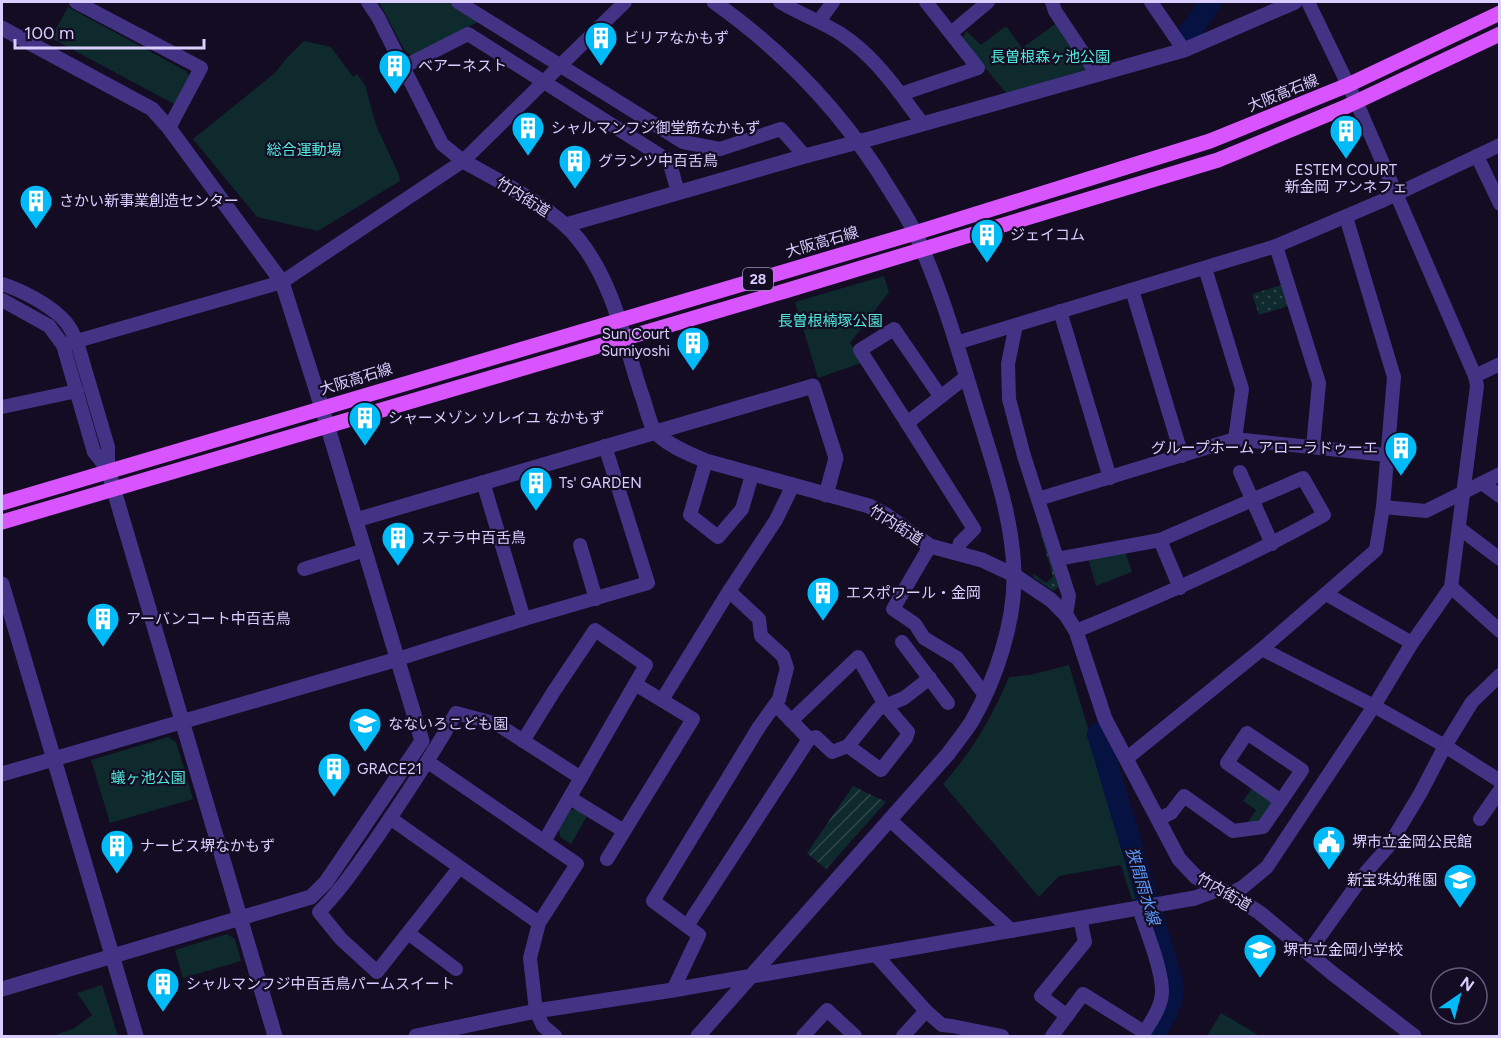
<svg xmlns="http://www.w3.org/2000/svg" width="1501" height="1038" viewBox="0 0 1501 1038" font-family="Figtree,'Noto Sans JP',sans-serif">
<defs>
<pattern id="grass-dots" width="8" height="8" patternUnits="userSpaceOnUse" patternTransform="scale(1.5)"><rect width="8" height="8" fill="#0e2a2d"/><path d="M2 2h.1M6 6h.1" fill="none" stroke="#30484c" stroke-width="1.8" stroke-linecap="round"/></pattern>
<pattern id="garden-furrows" width="10" height="10" patternUnits="userSpaceOnUse" patternTransform="scale(1.5)"><rect width="10" height="10" fill="#0e2a2d"/><path d="M-1 1l2-2M0 10L10 0M9 11l2-2" fill="none" stroke="#30484c"/></pattern>
</defs>
<rect width="100%" height="100%" fill="#130c23"/>
<g fill="url(#grass-dots)">
<polygon points="1282,285 1288,306 1259,315 1252,294"/>
<polygon points="1040,531 1042,531 1059,587 1053,591 1032,576 1034,574 1046,583 1053,577"/>
</g>
<g fill="#0e2a2d">
<polygon points="379,2 449,2 478,22 413,56 406,53"/>
<polygon points="68,7 186,71 189,76 174,104 51,38"/>
<polygon points="1058,22 1088,64 1085,70 1006,93 962,40 966,31 981,45 1006,26 1022,48"/>
<polygon points="304,41 331,47 353,77 357,74 365,85 376,125 399,175 400,181 318,231 257,217 193,139 276,72 285,60"/>
<polygon points="884,276 889,292 850,343 864,362 818,378 795,302"/>
<polygon points="1125,551 1132,572 1096,586 1088,558"/>
<path d="M1069,665L1139,898L1132,900L1121,865L1059,876L1039,897L943,784C972,752 992,717 1009,677L1030,675Z"/>
<polygon points="168,737 176,742 193,799 110,823 91,760"/>
<polygon points="1253,787 1271,800 1272,805 1260,823 1246,825 1256,810 1243,801"/>
<polygon points="576,809 587,816 571,844 560,837 559,829 570,810"/>
<polygon points="227,934 235,939 241,961 183,978 175,950"/>
<polygon points="102,985 118,1036 55,1036 58,1034 73,1029 92,1015 77,993"/>
<polygon points="1221,1013 1260,1036 1207,1036"/>
</g>
<polygon fill="url(#garden-furrows)" points="853,786 886,802 826,869 807,853"/>
<g fill="none" stroke-linecap="round" stroke-linejoin="round">
<g stroke="#051242" stroke-width="22">
<polyline points="1188,35 1211,2"/>
<path d="M1098,734L1173,984C1174,1004 1163,1019 1153,1036"/>
</g>
<g stroke="#423385" stroke-width="14">
<polyline points="76,2 201,68 169,128"/>
<polyline points="368,2 378,17 442,144 463,161"/>
<polyline points="458,2 683,142 720,149 781,129 805,156"/>
<path d="M780,2C800,14 822,22 841,34C876,57 898,91 922,123"/>
<polyline points="1052,2 1055,11 1097,74"/>
<polyline points="1151,2 1184,50"/>
<polyline points="819,21 833,2"/>
<polyline points="951,33 988,2"/>
<polyline points="403,67 468,34 669,161 678,192"/>
<polyline points="901,94 978,68 926,2"/>
<polyline points="1477,156 1500,204"/>
<polyline points="1276,246 1319,383 1313,447"/>
<polyline points="1205,268 1242,389 1235,439"/>
<path d="M2,284C21,290 46,303 61,317C69,324 73,333 77,342L108,447V470"/>
<polyline points="1132,290 1182,456"/>
<polyline points="2,300 49,326 63,345 94,452 108,470"/>
<polyline points="1060,311 1110,478"/>
<polyline points="1016,325 1008,364 1009,399 1024,456 1069,596 1066,615"/>
<polyline points="956,343 1276,246 1384,200 1500,145"/>
<polyline points="63,345 282,282 463,161 625,2"/>
<polyline points="1475,376 1500,364"/>
<polyline points="2,407 77,391"/>
<polyline points="907,423 860,350 894,329 940,396"/>
<polyline points="706,461 690,515 718,537 742,509 752,475"/>
<polyline points="1240,472 1272,544"/>
<polyline points="483,482 524,619"/>
<polyline points="1482,483 1500,496"/>
<polyline points="1038,499 1235,439 1386,455"/>
<polyline points="1383,507 1426,511 1500,474"/>
<polyline points="1459,528 1500,559"/>
<polyline points="1160,540 1180,588"/>
<polyline points="580,545 596,599"/>
<polyline points="930,546 893,609 915,624 924,638 957,658 985,695"/>
<polyline points="957,553 960,543 974,529 907,423 966,377"/>
<path d="M1057,559L1160,540L1303,478L1324,515C1244,560 1161,596 1076,631"/>
<polyline points="304,569 365,550"/>
<polyline points="1451,587 1500,631"/>
<polyline points="1326,594 1412,643"/>
<polyline points="902,642 948,703"/>
<polyline points="1262,649 1374,706 1445,746 1472,702 1500,675"/>
<polyline points="398,659 524,619 648,583 605,446"/>
<polyline points="662,700 729,591 776,520 793,485"/>
<polyline points="791,721 858,657 885,705 908,732 906,738 881,770 848,746"/>
<polyline points="809,739 816,737 832,752 848,746 878,709 904,698 930,678"/>
<polyline points="523,741 554,691 595,630 646,665 545,840"/>
<polyline points="1126,759 1262,649 1376,550 1383,507 1394,377 1346,217"/>
<polyline points="428,762 577,864 539,923 530,958 536,1011 543,1026 555,1036"/>
<polyline points="570,798 624,831"/>
<polyline points="390,818 539,923"/>
<polyline points="1158,819 1171,813 1184,796 1233,831 1263,827 1281,801 1227,763 1247,733 1302,770 1281,801"/>
<polyline points="1480,819 1500,790"/>
<polyline points="890,820 1012,931"/>
<polyline points="607,859 693,719 635,684"/>
<path d="M459,868L377,972L341,939L319,912C341,890 358,864 376,839C404,798 432,756 456,713L497,724L581,778"/>
<polyline points="1229,894 1243,887 1267,867 1374,706 1412,643 1451,587 1477,386 1475,376 1356,101 1308,2"/>
<path d="M1139,908C1146,931 1161,966 1162,989C1163,1006 1150,1023 1142,1036"/>
<polyline points="687,926 809,739 776,705"/>
<polyline points="408,933 456,969"/>
<polyline points="1308,953 1366,872 1388,847 1420,794 1445,746 1500,781"/>
<polyline points="875,954 926,1011 942,1025 952,1026 1002,1036"/>
<polyline points="673,990 699,935 653,901 759,727 779,699 787,668 783,656 761,636 759,619 729,591"/>
<polyline points="1067,1016 1041,996 1085,942 1080,918"/>
<polyline points="803,1036 827,1010 855,1036"/>
<polyline points="903,1036 926,1011"/>
<polyline points="1052,1036 1083,994 1144,1032"/>
</g>
<g stroke="#423385" stroke-width="15">
<polyline points="2,28 152,109 169,128 282,282 322,408 422,741 326,882 311,897 2,989"/>
<path d="M463,161C500,182 553,207 579,240C614,284 624,341 641,393C645,402 649,424 655,431C664,444 692,455 706,461L869,506L886,515L930,546L982,560L1014,575L1051,600L1066,615L1076,631L1105,719L1179,859L1196,877L1240,900L1260,913L1332,973L1414,1036"/>
<polyline points="566,225 805,156 873,138 1184,50 1295,2"/>
<polyline points="108,470 275,1036"/>
<polyline points="356,520 813,386 836,458 826,495"/>
<polyline points="2,584 136,1036"/>
<polyline points="2,774 398,659"/>
<polyline points="416,1036 536,1011 673,990 1195,898 1219,889"/>
<path d="M698,1036L948,754C956,743 965,732 972,721C996,679 1015,622 1014,574C1013,518 993,464 977,411C959,352 942,291 916,235C909,220 900,206 891,192C845,115 786,53 714,2"/>
</g>
<g stroke="#d854ff" stroke-width="15">
<polyline points="2,503 915,233 1210,141 1348,85 1500,13"/>
<polyline points="2,522 785,291 1218,160 1343,108 1500,34"/>
</g>
</g>
<defs>
<g id="building-pin" transform="scale(1.725)"><path d="M0 17L-7.5 6A9.5 9.5 0 1 1 7.5 6Z" fill="#00bbf8" stroke="#130c23"/><path d="M-4-6H4V6H1V3H-1V6H-4ZM-2.5-4.3h1.7v1.8h-1.7ZM.8-4.3h1.7v1.8H.8ZM-2.5-1h1.7V.8h-1.7ZM.8-1h1.7V.8H.8Z" fill="#fff"/></g>
<g id="school-pin" transform="scale(1.725)"><path d="M0 17L-7.5 6A9.5 9.5 0 1 1 7.5 6Z" fill="#00bbf8" stroke="#130c23"/><path d="M0-5L7-2L0 1L-7-2ZM-4 1L0 2.5L4 1V4Q0 6-4 4Z" fill="#fff"/></g>
<g id="civic-pin" transform="scale(1.725)"><path d="M0 17L-7.5 6A9.5 9.5 0 1 1 7.5 6Z" fill="#00bbf8" stroke="#130c23"/><path d="M-.6-6.5H3V-4.5H.6V-3L4-1V1h2V6H-6V1h2V-1L-.6-3ZM-1.2 2.5V6h2.4V2.5Z" fill="#fff"/></g>
</defs>
<g fill-rule="evenodd">
<use href="#building-pin" x="601" y="38"/>
<use href="#building-pin" x="395" y="66"/>
<use href="#building-pin" x="528" y="128"/>
<use href="#building-pin" x="1346" y="131"/>
<use href="#building-pin" x="575" y="161"/>
<use href="#building-pin" x="36" y="201"/>
<use href="#building-pin" x="987" y="235"/>
<use href="#building-pin" x="693" y="343"/>
<use href="#building-pin" x="365" y="418"/>
<use href="#building-pin" x="1401" y="448"/>
<use href="#building-pin" x="536" y="483"/>
<use href="#building-pin" x="398" y="538"/>
<use href="#building-pin" x="823" y="593"/>
<use href="#building-pin" x="103" y="619"/>
<use href="#school-pin" x="365" y="724"/>
<use href="#building-pin" x="334" y="769"/>
<use href="#civic-pin" x="1329" y="842"/>
<use href="#building-pin" x="117" y="846"/>
<use href="#school-pin" x="1460" y="880"/>
<use href="#school-pin" x="1260" y="950"/>
<use href="#building-pin" x="163" y="984"/>
</g>
<g text-anchor="middle" dominant-baseline="central" stroke-width="4.5" stroke-linejoin="round" paint-order="stroke">
<rect fill="#130c23" stroke="#9e93bd" stroke-width="1.5" x="743" y="268" width="30" height="22" rx="4.5"/>
<g font-size="14" font-weight="bold" fill="#dacdff">
<text x="758" y="279">28</text>
</g>
<g font-size="15" fill="#dacdff" stroke="#130c23" text-anchor="start">
<text x="624" y="38">ビリアなかもず</text>
<text x="418" y="66">ベアーネスト</text>
<text x="551" y="128">シャルマンフジ御堂筋なかもず</text>
<text x="598" y="161">グランツ中百舌鳥</text>
<text x="1346" y="170" text-anchor="middle">ESTEM COURT<tspan x="1346" dy="17">新金岡 アンネフェ</tspan></text>
<text x="59" y="201">さかい新事業創造センター</text>
<text x="1010" y="235">ジェイコム</text>
<text x="670" y="334" text-anchor="end">Sun Court<tspan x="670" dy="17">Sumiyoshi</tspan></text>
<text x="388" y="418">シャーメゾン ソレイユ なかもず</text>
<text x="1378" y="448" text-anchor="end">グループホーム アローラドゥーエ</text>
<text x="559" y="483">Ts' GARDEN</text>
<text x="421" y="538">ステラ中百舌鳥</text>
<text x="846" y="593">エスポワール・金岡</text>
<text x="126" y="619">アーバンコート中百舌鳥</text>
<text x="388" y="724">なないろこども園</text>
<text x="357" y="769">GRACE21</text>
<text x="1352" y="842">堺市立金岡公民館</text>
<text x="140" y="846">ナービス堺なかもず</text>
<text x="1437" y="880" text-anchor="end">新宝珠幼稚園</text>
<text x="1283" y="950">堺市立金岡小学校</text>
<text x="186" y="984">シャルマンフジ中百舌鳥パームスイート</text>
</g>
<g font-size="15" fill="#50e9d9" stroke="#130c23">
<text x="1050" y="57">長曽根森ヶ池公園</text>
<text x="304" y="150">総合運動場</text>
<text x="830" y="321">長曽根楠塚公園</text>
<text x="148" y="778">蟻ヶ池公園</text>
</g>
<g font-size="15" fill="#dacdff" stroke="#130c23">
<text transform="translate(1283 93) rotate(-22)">大阪高石線</text>
<text transform="translate(523 197) rotate(32)">竹内街道</text>
<text transform="translate(822 242) rotate(-16)">大阪高石線</text>
<text transform="translate(356 379) rotate(-17)">大阪高石線</text>
<text transform="translate(896 525) rotate(32)">竹内街道</text>
<text transform="translate(1224 892) rotate(30)">竹内街道</text>
</g>
<g font-size="16" font-style="italic" fill="#5b9bff" stroke="#130c23">
<text transform="translate(1143 886) rotate(73)">狭間雨水線</text>
</g>
</g>
<rect width="1501" height="1038" fill="none" stroke="#dacdff" stroke-width="6"/>
<g transform="translate(1459 996) rotate(35)"><circle r="28" fill="#130c23" stroke="#63597b" stroke-width="1.5"/>
<path d="M0-4.5L10 22L0 15L-10 22Z" fill="#00bbf8"/>
<text y="-9" font-size="16" font-weight="bold" text-anchor="middle" fill="#dacdff">N</text>
</g>
<path d="M15 39v9h189v-9" fill="none" stroke="#dacdff" stroke-width="3"/>
<text x="24" y="39" font-size="18" fill="#dacdff" stroke="#130c23" stroke-width="4.5" paint-order="stroke">100 m</text>
</svg>
